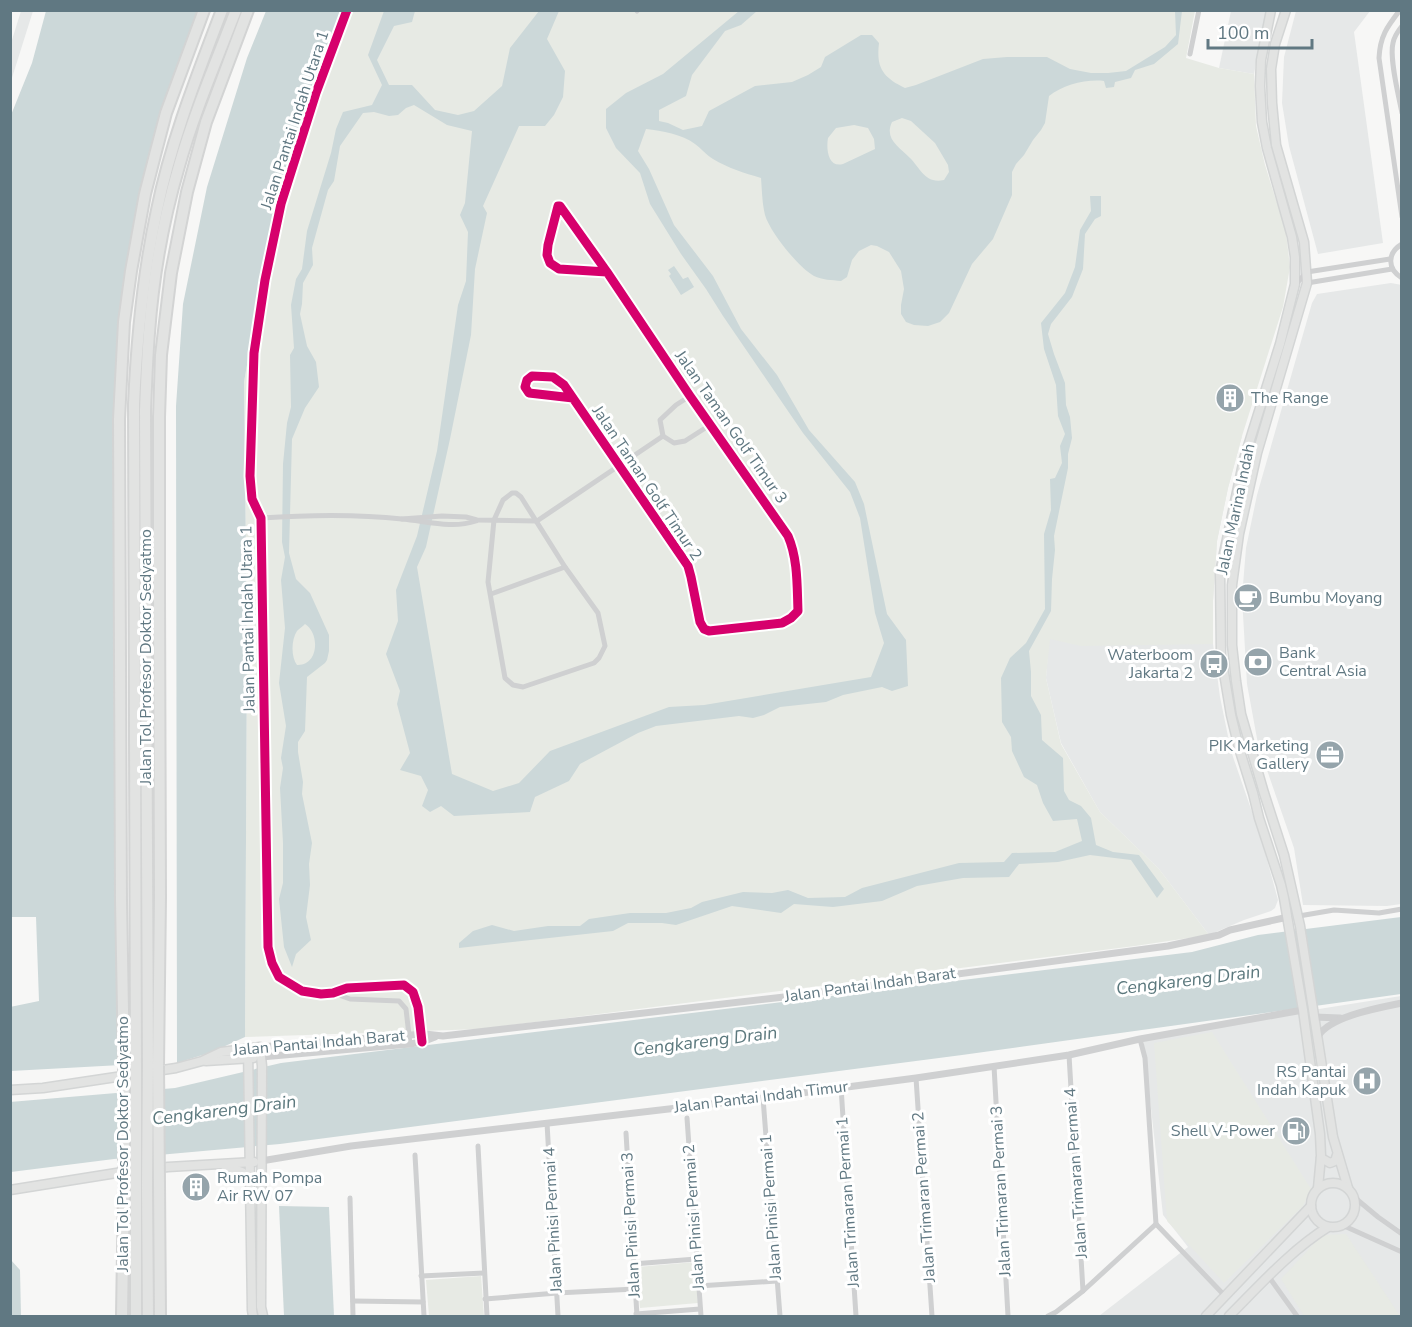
<svg xmlns="http://www.w3.org/2000/svg" width="1412" height="1327" viewBox="0 0 1412 1327" font-family="'Nunito Sans',sans-serif">
<rect width="100%" height="100%" fill="#f7f7f6"/>
<g fill="#e6e8e8">
<polygon points="21,11 33,11 11,81 11,43"/>
<polygon points="1231,11 1266,11 1254,74 1219,68"/>
<polygon points="1296,11 1370,11 1354,32 1383,243 1318,254 1289,146 1282,103 1284,57"/>
<polygon points="1391,283 1402,285 1401,904 1387,906 1303,905 1294,848 1258,744 1247,684 1242,597 1246,548 1257,495 1312,303 1317,294"/>
<polygon points="1242,436 1228,488 1217,541 1213,601 1213,644 1220,697 1231,751 1262,841 1278,900 1275,908 1271,911 1244,920 1209,935 1159,869 1100,812 1061,743 1046,678 1049,639"/>
<polygon points="1401,996 1401,1316 1099,1316 1188,1247 1163,1215 1143,1037"/>
</g>
<g fill="#e7eae4">
<polygon points="342,11 1195,11 1186,58 1219,68 1254,74 1256,126 1265,165 1275,197 1285,224 1290,267 1283,307 1242,436 1228,488 1217,541 1213,601 1213,644 1081,646 1050,639 1046,678 1061,744 1100,812 1159,869 1209,935 1135,946 481,1029 245,1037 247,642 244,382 278,190"/>
<polygon points="1212,1032 1311,1189 1303,1206 1224,1283 1167,1221 1154,1043"/>
<polygon points="1346,1234 1400,1316 1304,1316 1281,1279 1322,1235"/>
<polygon points="695,1262 698,1303 640,1308 637,1267"/>
<polygon points="481,1276 484,1316 429,1316 426,1280"/>
</g>
<g fill="#ccd8d9" fill-rule="evenodd">
<polygon points="46,11 203,11 162,118 119,323 121,1065 11,1071 10,1007 39,1001 36,917 10,917 11,115 32,63"/>
<polygon points="266,11 342,11 278,190 244,382 247,642 245,1037 212,1052 177,1063 176,406 183,304 207,187 247,58"/>
<path d="M384,11H415L412,22L394,26L377,60L389,85H412L435,110L458,115L474,111L502,86L510,48L539,11H559L547,39L565,71L563,97L554,115L545,126H519L483,206L487,213L475,269L471,335L450,439L426,547L417,567L452,774L493,791L519,783L550,751L669,707L704,705L871,677L884,643L875,613L860,518L850,492L803,433L723,316L706,289L681,254L650,204L640,173L616,148L606,128V109L626,93L663,74L739,11H757L741,25L725,31L692,75L686,96L659,110V121L668,123L683,130L702,126L709,111L755,86L792,82L808,75L821,67L825,57L861,35H872L879,43C876,68 883,77 905,88L916,85L983,59L1007,57H1047L1070,69L1091,73H1108L1126,71L1165,47L1176,35L1175,11H1182L1178,44L1154,64L1135,70L1131,78L1115,82L1114,87L1106,88L1104,81C1086,79 1063,85 1049,96L1045,123L1041,130L1033,140L1024,155L1016,164L1012,172V195L993,239L972,264L949,313L940,322L928,326L914,325L906,322L901,314V305L904,289L901,271L889,252L877,246L871,245L859,251L852,260L847,277L841,281C832,280 822,280 814,276C798,267 770,232 765,215C762,203 762,190 761,178C744,173 728,168 713,159C706,155 701,148 695,144C682,134 662,131 646,129L638,151L649,169L674,225L713,276L741,329L777,375L809,430L855,482L864,504L887,614L906,640L908,686L892,691L882,687L843,695L826,702L780,707L764,715L753,718L739,716L656,726L638,733L580,764L569,781L535,797L530,812L454,816L441,806L430,812L422,806L428,790L421,776L400,770L410,753L397,704L400,691L386,654L398,621L396,590L417,536L437,451L458,305L466,281L468,232L460,215L465,203L472,131L447,125L414,105L406,108L398,115L389,116L374,112L363,113L340,146L334,181L328,190L312,248L313,265L303,283L302,304L300,314L307,346L316,362L319,387L305,408L292,439L289,553L296,579L310,593L329,635V651L327,660L325,663L307,677L305,731L298,742V752L303,782L302,794L312,843L309,864L310,885L306,917L311,940L296,954L292,967L284,947L279,899L283,883V843L280,788L283,768L281,758L286,726L279,683L285,628L281,580L285,557L282,542L283,464L287,423L291,407L290,355L294,348L291,305L296,279L302,269L307,231L331,153L336,129L343,112L372,105L382,85L368,55ZM902,118L911,121L935,143L948,165L949,172L944,180C925,184 921,169 910,158C899,147 884,139 892,122ZM854,125L868,128L874,139L875,149L843,164C828,168 826,149 828,138L836,128ZM305,624C320,633 319,666 297,665C291,657 291,640 297,631C299,629 303,626 305,624Z"/>
<polygon points="1090,196 1101,196 1101,216 1095,219 1085,234 1083,269 1072,297 1051,324 1048,334 1054,354 1065,383 1066,405 1070,417 1072,438 1068,454 1068,468 1054,536 1055,550 1052,579 1051,611 1029,651 1031,672 1031,696 1041,715 1042,740 1063,758 1064,791 1069,800 1081,806 1091,818 1096,845 1113,852 1139,855 1164,889 1157,898 1131,860 1090,855 1058,862 1019,864 1009,877 963,878 917,886 882,901 833,907 794,904 781,913 732,906 676,925 662,923 628,923 613,931 459,948 459,943 473,931 492,925 514,931 548,926 580,926 589,919 630,913 666,913 691,908 702,902 743,892 772,893 788,890 808,898 845,897 862,888 959,863 1004,862 1012,853 1055,852 1082,841 1077,819 1053,821 1043,803 1037,785 1024,777 1012,751 1011,737 1002,722 1001,678 1010,658 1026,643 1045,609 1044,534 1051,510 1050,479 1055,478 1062,463 1060,446 1065,434 1058,416 1056,385 1044,349 1041,323 1065,293 1075,267 1080,230 1091,211"/>
<polygon points="674,266 683,279 688,277 694,287 681,295 669,276 671,274 668,270"/>
<polygon points="1401,917 1401,994 962,1055 280,1144 114,1159 11,1172 10,1102 175,1088 281,1063 1192,952 1258,935"/>
<polygon points="279,1206 329,1207 334,1316 284,1316"/>
<polygon points="10,1259 20,1270 21,1316 11,1316"/>
</g>
<g fill="none" stroke-linecap="round" stroke-linejoin="round">
<g stroke="#d3d5d5" stroke-width="11">
<g id="secondary">
<polyline points="1271,10 1261,60 1260,86 1262,122 1267,148 1292,237 1295,257 1295,284 1280,344 1244,459 1220,572 1221,655 1231,715 1239,748 1253,793 1259,818 1281,885 1284,898 1303,1010 1320,1134 1321,1156 1318,1188"/>
<polyline points="1286,10 1275,44 1271,69 1272,103 1276,145 1304,242 1307,283 1257,453 1239,534 1232,585 1232,645 1236,681 1241,714 1264,793 1284,855 1300,926 1333,1137 1348,1188"/>
<polyline points="248,1048 252,1310 253,1316"/>
<polyline points="206,1061 253,1058"/>
<polyline points="10,1090 43,1088 176,1068 202,1061 221,1052 260,1047 262,1066 261,1307 263,1316"/>
<polyline points="1321,1158 1330,1163 1335,1161 1337,1155"/>
<polyline points="225,1166 242,1172 249,1177"/>
<polyline points="141,1170 168,1167 254,1162"/>
<circle cx="1333" cy="1205" r="22"/>
<polyline points="10,1190 129,1171"/>
<polyline points="1206,1316 1311,1206"/>
<path d="M1229,1316C1260,1285 1291,1250 1328,1227"/>
</g>
</g>
<g stroke="#d3d4d4" stroke-width="14">
<g id="motorway">
<polyline points="124,1065 121,901 119,419 124,322 131,271 145,194 155,155 166,113 204,10"/>
<path d="M136,1066L134,404C137,338 143,274 157,210C171,141 197,76 222,10"/>
<path d="M148,1066L145,411C146,385 147,359 149,333C153,277 163,220 179,166C194,113 216,62 236,10"/>
<polyline points="158,1066 160,897 159,596 159,417 161,355 171,273 187,192 206,122 248,10"/>
<polyline points="159,1184 160,1316"/>
<polyline points="147,1186 148,1316"/>
<polyline points="136,1187 136,1316"/>
<polyline points="122,1316 124,1189"/>
</g>
</g>
<g stroke="#cfd0d1" stroke-width="5">
<polyline points="347,10 316,93 281,204 265,280 254,353 250,476 252,499 261,518 268,947 272,963 279,977 302,991 321,994 333,993 347,988 404,985 413,992 418,1007 422,1042"/>
<path d="M1400,10C1387,27 1380,36 1379,58L1402,217"/>
<polyline points="637,11 638,10"/>
<path d="M1402,26C1398,31 1394,37 1393,43C1389,58 1399,97 1402,113"/>
<polyline points="1190,54 1199,10"/>
<path d="M1402,244C1387,253 1387,269 1402,278"/>
<polyline points="1307,283 1392,269"/>
<polyline points="1296,284 1307,272 1390,259"/>
<polyline points="690,396 676,405 660,420 663,436 674,443 685,441 710,425"/>
<path d="M573,398L529,393L525,387L527,380L532,376L553,377L564,385L688,566L691,577L700,622L704,629L709,631L782,623L791,618L798,611C797,586 798,559 788,536L690,396L607,272L560,206H558L548,245L547,255L550,263L559,269L607,272"/>
<polygon points="512,493 516,493 521,497 565,567 598,613 605,646 599,658 594,663 523,687 513,685 505,678 488,582 494,520 503,500"/>
<path d="M261,518C306,515 357,514 402,519C426,521 452,529 476,521"/>
<polyline points="402,519 442,516 466,517 477,520 537,521 663,436"/>
<polyline points="491,594 565,567"/>
<polyline points="1299,916 1334,910 1379,913 1402,909"/>
<polyline points="333,993 350,999 399,1001 406,1009 410,1044"/>
<polyline points="1140,1039 1145,1058 1156,1224 1225,1296"/>
<polyline points="1069,1055 1083,1291"/>
<polyline points="994,1066 1008,1316"/>
<polyline points="916,1078 932,1316"/>
<polyline points="841,1087 856,1316"/>
<polyline points="763,1098 780,1316"/>
<polyline points="687,1118 701,1316"/>
<polyline points="547,1123 558,1316"/>
<polyline points="626,1133 637,1316"/>
<polyline points="478,1146 487,1316"/>
<polyline points="415,1155 424,1316"/>
<polyline points="1354,1197 1378,1217 1402,1234"/>
<polyline points="350,1198 353,1316"/>
<polyline points="1342,1225 1402,1252"/>
<polyline points="633,1264 696,1259"/>
<polyline points="421,1276 484,1273"/>
<polyline points="1269,1277 1297,1316"/>
<polyline points="698,1286 777,1281"/>
<polyline points="485,1299 557,1293 635,1289"/>
<polyline points="353,1301 423,1302"/>
<polyline points="636,1314 700,1309"/>
<polyline points="1048,1316 1056,1312 1083,1291 1156,1224"/>
</g>
<g stroke="#cfd0d1" stroke-width="7">
<polyline points="1314,1017 1340,1018"/>
<path d="M1318,1036C1331,1016 1378,1008 1402,1003"/>
<polyline points="260,1047 409,1035 425,1034 443,1036 784,997 1168,946 1219,935 1230,930 1288,917"/>
<polyline points="261,1057 410,1044 422,1042 435,1037"/>
<polyline points="261,1161 351,1146 763,1098 916,1078 1069,1055 1140,1039 1303,1010"/>
</g>
<use href="#secondary" stroke="#e2e3e2" stroke-width="8"/>
<use href="#motorway" stroke="#e2e3e2" stroke-width="10"/>
<g stroke="#d3d4d4" stroke-width="14" stroke-linecap="butt">
<g id="motorway-bridge">
<polyline points="158,1066 159,1184"/>
<polyline points="147,1186 148,1066"/>
<polyline points="136,1187 136,1066"/>
<polyline points="124,1189 124,1065"/>
</g>
</g>
<use href="#motorway-bridge" stroke="#e2e3e2" stroke-width="10"/>
<g stroke="#fff" stroke-width="13">
<g id="cycleway">
<polyline points="347,10 316,93 281,204 265,280 254,353 250,476 252,499 261,518 268,947 272,963 279,977 302,991 321,994 333,993 347,988 404,985 413,992 418,1007 422,1042"/>
<path d="M573,398L529,393L525,387L527,380L532,376L553,377L564,385L688,566L691,577L700,622L704,629L709,631L782,623L791,618L798,611C797,586 798,559 788,536L690,396L607,272L560,206H558L548,245L547,255L550,263L559,269L607,272"/>
</g>
</g>
<use href="#cycleway" stroke="#d6006c" stroke-width="9"/>
</g>
<defs>
<g id="building-disc" transform="scale(1.5)"><circle r="9.5" fill="#95a4ab" stroke="#fff"/><path d="M-4-6H4V6H1V3H-1V6H-4ZM-2.5-4.3h1.7v1.8h-1.7ZM.8-4.3h1.7v1.8H.8ZM-2.5-1h1.7V.8h-1.7ZM.8-1h1.7V.8H.8Z" fill="#fff"/></g>
<g id="cafe-disc" transform="scale(1.5)"><circle r="9.5" fill="#95a4ab" stroke="#fff"/><path d="M-5.5-4.5H6V0H3Q3 3.5 0 3.5H-2.5Q-5.5 3.5-5.5 0ZM3-3.2v2h1.7v-2ZM-6 4.5H4V6H-6Z" fill="#fff"/></g>
<g id="bank-disc" transform="scale(1.5)"><circle r="9.5" fill="#95a4ab" stroke="#fff"/><path d="M-6-4H6V4H-6ZM0-2.3a2.3 2.3 0 1 0 0 4.6a2.3 2.3 0 1 0 0-4.6Z" fill="#fff"/></g>
<g id="bus-disc" transform="scale(1.5)"><circle r="9.5" fill="#95a4ab" stroke="#fff"/><path d="M-5-6H5V4H4V6H2V4H-2V6H-4V4H-5ZM-3.5-4V0h7V-4ZM-3.5 1.2v1.5H-2V1.2ZM2 1.2v1.5H3.5V1.2Z" fill="#fff"/></g>
<g id="office-disc" transform="scale(1.5)"><circle r="9.5" fill="#95a4ab" stroke="#fff"/><path d="M-6-3h4V-5.5h4V-3h4V5H-6ZM-1-4.5V-3h2v-1.5ZM-6 0V1H6V0Z" fill="#fff"/></g>
<g id="hospital-disc" transform="scale(1.5)"><circle r="9.5" fill="#95a4ab" stroke="#fff"/><path d="M-5-5h3v3.5h4V-5h3V5h-3V1.5h-4V5h-3Z" fill="#fff"/></g>
<g id="fuel-disc" transform="scale(1.5)"><circle r="9.5" fill="#95a4ab" stroke="#fff"/><path d="M-5.5-6h7V0h2V4h1.3V-2.5L3-4.5l.8-.8L6-3V5H2.5V1h-1V6h-7ZM-4.2-4.7v3.2H.2V-4.7Z" fill="#fff"/></g>
</defs>
<g fill-rule="evenodd">
<use href="#building-disc" x="1230" y="398"/>
<use href="#cafe-disc" x="1248" y="598"/>
<use href="#bank-disc" x="1258" y="662"/>
<use href="#bus-disc" x="1214" y="664"/>
<use href="#office-disc" x="1330" y="755"/>
<use href="#hospital-disc" x="1367" y="1081"/>
<use href="#fuel-disc" x="1296" y="1131"/>
<use href="#building-disc" x="196" y="1187"/>
</g>
<g text-anchor="middle" dominant-baseline="central" stroke-width="6" stroke-linejoin="round" paint-order="stroke">
<g font-size="16" fill="#607882" stroke="#fff">
<text transform="translate(295 120) rotate(-72)">Jalan Pantai Indah Utara 1</text>
<text transform="translate(731 427) rotate(55)">Jalan Taman Golf Timur 3</text>
<text transform="translate(647 483) rotate(56)">Jalan Taman Golf Timur 2</text>
<text transform="translate(1236 509) rotate(-78)">Jalan Marina Indah</text>
<text transform="translate(248 619) rotate(-91)">Jalan Pantai Indah Utara 1</text>
<text transform="translate(146 657) rotate(-90)">Jalan Tol Profesor Doktor Sedyatmo</text>
<text transform="translate(870 985) rotate(-8)">Jalan Pantai Indah Barat</text>
<text transform="translate(319 1043) rotate(-5)">Jalan Pantai Indah Barat</text>
<text transform="translate(761 1097) rotate(-7)">Jalan Pantai Indah Timur</text>
<text transform="translate(123 1144) rotate(-90)">Jalan Tol Profesor Doktor Sedyatmo</text>
<text transform="translate(1076 1173) rotate(-94)">Jalan Trimaran Permai 4</text>
<text transform="translate(1001 1191) rotate(-93)">Jalan Trimaran Permai 3</text>
<text transform="translate(924 1197) rotate(-94)">Jalan Trimaran Permai 2</text>
<text transform="translate(848 1202) rotate(-94)">Jalan Trimaran Permai 1</text>
<text transform="translate(771 1207) rotate(-94)">Jalan Pinisi Permai 1</text>
<text transform="translate(694 1217) rotate(-94)">Jalan Pinisi Permai 2</text>
<text transform="translate(553 1220) rotate(-93)">Jalan Pinisi Permai 4</text>
<text transform="translate(631 1225) rotate(-93)">Jalan Pinisi Permai 3</text>
</g>
<g font-size="16" fill="#607882" stroke="#fff" text-anchor="start">
<text x="1251" y="398">The Range</text>
<text x="1269" y="598">Bumbu Moyang</text>
<text x="1279" y="653">Bank<tspan x="1279" dy="18">Central Asia</tspan></text>
<text x="1193" y="655" text-anchor="end">Waterboom<tspan x="1193" dy="18">Jakarta 2</tspan></text>
<text x="1309" y="746" text-anchor="end">PIK Marketing<tspan x="1309" dy="18">Gallery</tspan></text>
<text x="1346" y="1072" text-anchor="end">RS Pantai<tspan x="1346" dy="18">Indah Kapuk</tspan></text>
<text x="1275" y="1131" text-anchor="end">Shell V-Power</text>
<text x="217" y="1178">Rumah Pompa<tspan x="217" dy="18">Air RW 07</tspan></text>
</g>
<g font-size="18" font-style="italic" fill="#5b787d" stroke="#fff">
<text transform="translate(1188 980) rotate(-7)">Cengkareng Drain</text>
<text transform="translate(705 1041) rotate(-7)">Cengkareng Drain</text>
<text transform="translate(224 1110) rotate(-7)">Cengkareng Drain</text>
</g>
</g>
<rect width="1412" height="1327" fill="none" stroke="#607882" stroke-width="24"/>
<path d="M1208 39v9h104v-9" fill="none" stroke="#607882" stroke-width="3"/>
<text x="1217" y="39" font-size="18" fill="#607882" stroke="#ffffff" stroke-width="4.5" paint-order="stroke">100 m</text>
</svg>
